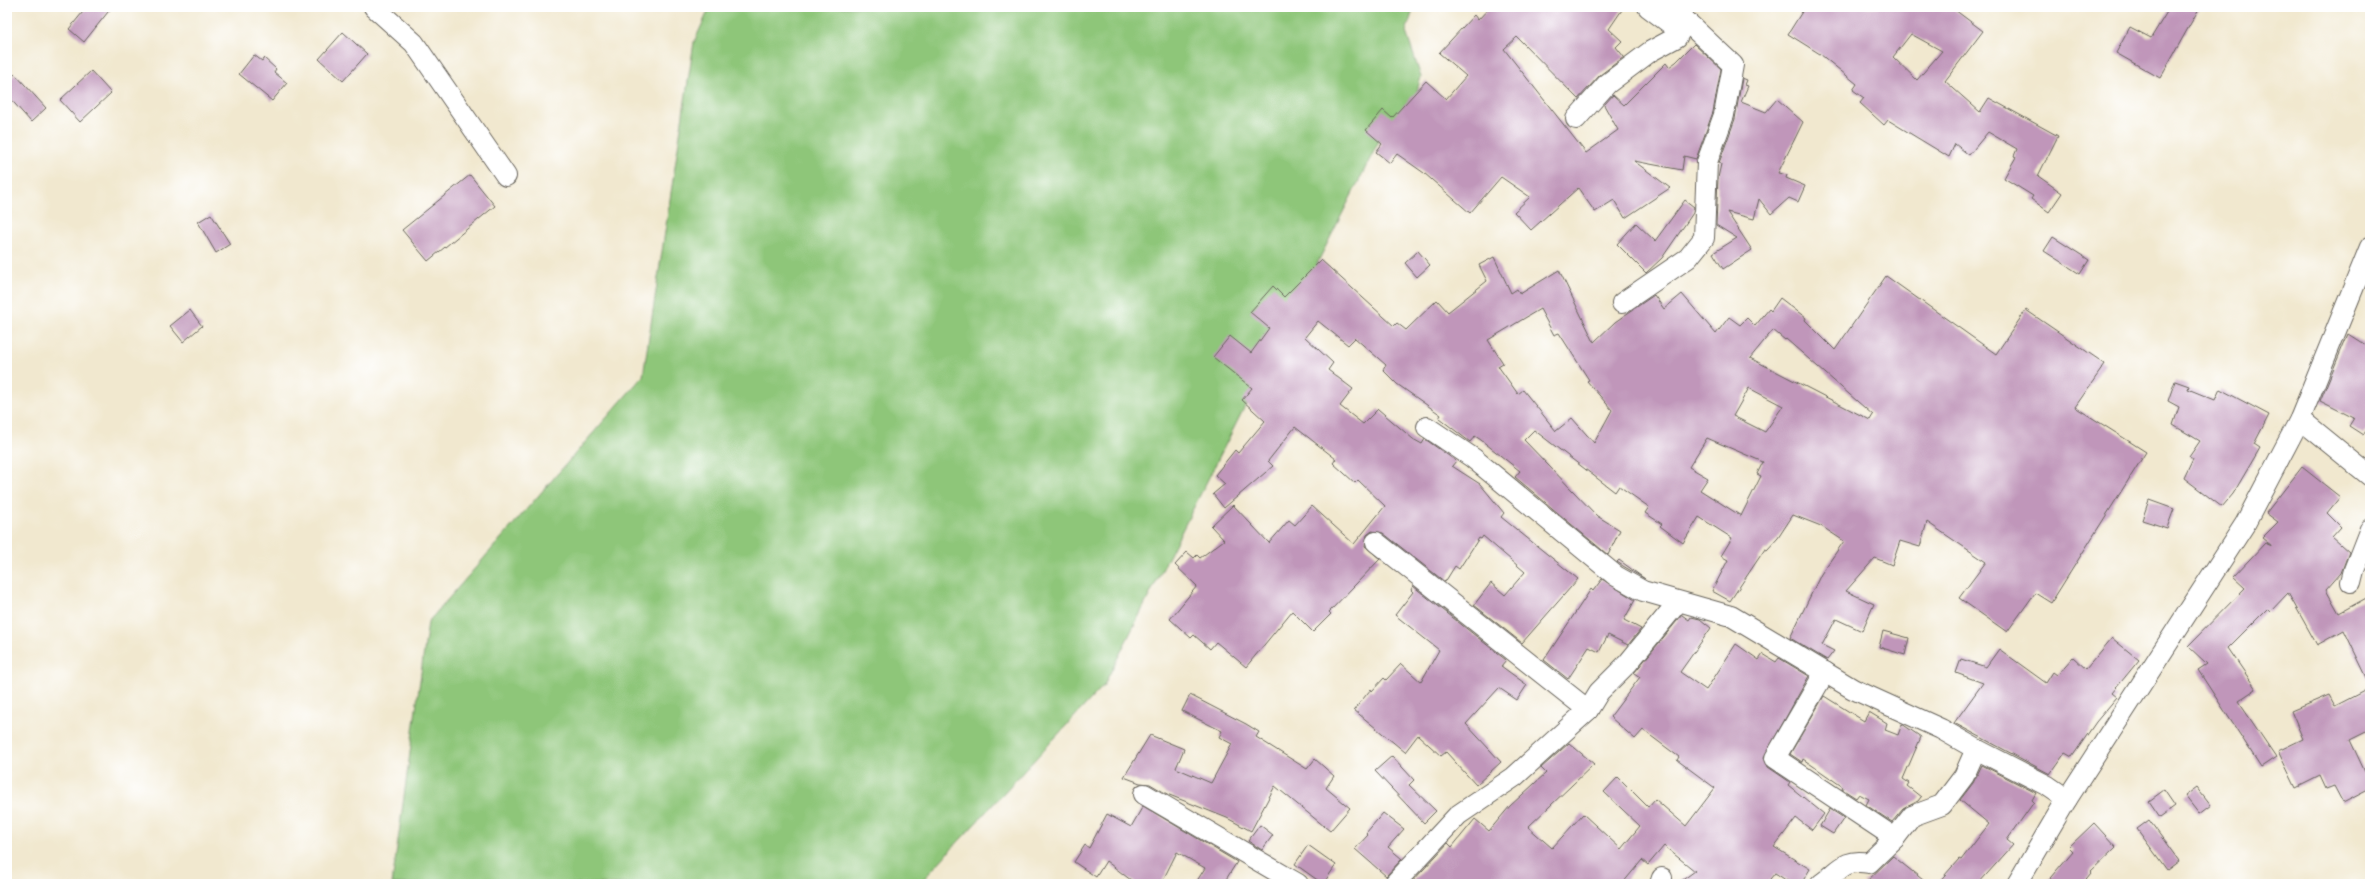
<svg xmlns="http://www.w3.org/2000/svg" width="2377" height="891" viewBox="0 0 2377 891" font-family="Itim,sans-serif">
<rect width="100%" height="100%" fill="#fff"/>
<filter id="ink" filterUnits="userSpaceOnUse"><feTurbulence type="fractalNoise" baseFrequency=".025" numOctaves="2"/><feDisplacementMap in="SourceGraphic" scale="8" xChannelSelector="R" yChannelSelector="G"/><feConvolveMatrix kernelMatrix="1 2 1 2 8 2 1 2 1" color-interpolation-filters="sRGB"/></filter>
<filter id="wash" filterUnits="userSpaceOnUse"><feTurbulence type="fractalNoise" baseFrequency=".012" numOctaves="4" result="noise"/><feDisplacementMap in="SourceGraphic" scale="16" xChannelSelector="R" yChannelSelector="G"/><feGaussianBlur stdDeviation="0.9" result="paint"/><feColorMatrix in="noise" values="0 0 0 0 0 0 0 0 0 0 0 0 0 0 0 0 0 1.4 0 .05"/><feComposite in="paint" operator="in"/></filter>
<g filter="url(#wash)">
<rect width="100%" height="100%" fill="#f1e8cf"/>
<polygon fill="#8ec679" stroke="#55714a" points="710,7 1414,7 1406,32 1421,77 1413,105 1379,141 1104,685 919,884 392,884 428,622 643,376 694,42"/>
<g id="blocks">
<g fill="#c096ba" fill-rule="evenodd">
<polygon points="87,7 112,7 84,42 69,29"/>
<polygon points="1490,7 1624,7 1609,29 1622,41 1616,47 1624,57 1600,75 1578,99 1517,37 1504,49 1586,153 1618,130 1604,105 1613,95 1624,105 1666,63 1669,67 1676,62 1694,44 1721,69 1713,112 1696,159 1684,156 1682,170 1634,161 1670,188 1625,218 1614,200 1595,212 1578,188 1531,230 1514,212 1530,197 1501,177 1470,213 1424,173 1397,154 1390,163 1376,152 1382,144 1366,130 1383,110 1392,118 1426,81 1446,99 1466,76 1439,53 1474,15 1478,20"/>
<path d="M1805,7H1951L1983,31L1945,81L1980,112L1989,98L2058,136L2038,176L2062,193L2049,212L2031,199L2033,196L2004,178L2016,157L2014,156L2017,149L1988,132L1969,155L1955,144L1949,157L1888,120L1884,125L1860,103L1864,98L1853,90L1857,84L1820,54L1788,34ZM1911,34L1942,51L1917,80L1893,57Z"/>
<polygon points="2170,7 2200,7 2160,78 2116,53 2130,27 2151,38"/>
<polygon points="343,32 367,54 343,81 319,59"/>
<polygon points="254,55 262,61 264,58 276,69 274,72 287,83 272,101 239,74"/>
<polygon points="91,71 111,93 80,122 60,100"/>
<polygon points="15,74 46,108 31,122 7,95 7,81"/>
<polygon points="1742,78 1747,80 1745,85 1748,86 1741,102 1766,112 1777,99 1803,122 1778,173 1787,175 1786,178 1805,186 1798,202 1789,198 1771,214 1759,199 1754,219 1727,212 1752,250 1723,269 1713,253 1737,238 1716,225 1718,178 1721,164 1719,163 1735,119"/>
<polygon points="470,175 495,206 428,261 402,230"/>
<polygon points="1685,200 1694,207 1693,213 1662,258 1646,273 1617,244 1636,223 1655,241"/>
<polygon points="211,214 230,244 216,253 198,222"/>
<polygon points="2053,237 2089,260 2080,274 2044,251"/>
<polygon points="1418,251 1430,265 1417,277 1405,263"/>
<path d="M1494,257L1511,293L1517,289L1520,294L1559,270L1594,342L1615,322L1654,295L1664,309L1682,294L1716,334L1729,317L1740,325L1747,318L1755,326L1769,309L1771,311L1780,298L1806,318L1805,320L1835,350L1886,276L1996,354L2026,310L2105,364L2075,407L2146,452L2051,603L2035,593L2007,632L1959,598L1986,562L1927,522L1920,547L1900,541L1892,565L1875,558L1846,591L1874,604L1862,631L1836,619L1822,645L1834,651L1827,660L1790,638L1821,574L1844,541L1821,526L1793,515L1778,538L1767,550L1765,549L1730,601L1712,591L1728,560L1721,556L1732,538L1699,517L1683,543L1660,526L1662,524L1645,513L1649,507L1619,486L1615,492L1534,430L1524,440L1597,516L1620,530L1608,555L1515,477L1520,471L1481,440L1475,436L1470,442L1439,418L1441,415L1397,384L1383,370L1386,365L1355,338L1348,345L1318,321L1305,337L1333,363L1328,370L1353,389L1340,406L1363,424L1378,409L1413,439L1422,444L1425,439L1456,461L1452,466L1480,484L1504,513L1501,517L1578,579L1522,643L1474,605L1491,583L1505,595L1525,572L1483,536L1481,539L1479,538L1459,569L1455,566L1445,582L1383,533L1372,531L1367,535L1365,546L1380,559L1329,612L1331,614L1313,632L1292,611L1246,667L1216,642L1210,649L1194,635L1191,638L1170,619L1197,586L1175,565L1187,552L1194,558L1197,555L1200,558L1224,540L1211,526L1233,505L1269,543L1289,520L1295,525L1312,506L1354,544L1385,506L1358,480L1355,483L1333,463L1336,459L1295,427L1268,461L1273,466L1224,508L1213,494L1225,484L1215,475L1235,450L1238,453L1265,421L1242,400L1252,388L1213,357L1230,336L1251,353L1269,328L1250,312L1273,286L1284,297L1321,260L1394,326L1397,323L1406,330L1437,300L1448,312L1487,281L1479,265ZM1540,309L1554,335L1559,333L1589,380L1587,381L1612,410L1594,443L1572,418L1556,431L1523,390L1518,394L1498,366L1503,363L1488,340ZM1773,330L1785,340L1786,339L1873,415L1870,420L1750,358ZM1749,388L1783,406L1765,432L1733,416ZM1707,438L1763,462L1757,474L1761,476L1741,516L1700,490L1708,478L1689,467Z"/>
<polygon points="190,310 202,326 183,342 170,326"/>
<polygon points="2348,334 2370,348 2370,426 2363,435 2349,426 2354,418 2320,401"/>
<polygon points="2175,381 2189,386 2188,389 2215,400 2220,389 2269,415 2254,444 2260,448 2233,494 2222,507 2184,478 2193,459 2189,457 2200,441 2173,425 2179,407 2168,401"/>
<polygon points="2302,467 2340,497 2327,513 2341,527 2332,537 2349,552 2341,573 2326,590 2339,613 2370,596 2370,684 2344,630 2317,645 2288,593 2270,612 2267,609 2228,648 2256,689 2238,701 2276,757 2261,767 2198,670 2207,664 2188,646 2245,588 2233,577 2265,543 2272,546 2262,538 2278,522 2266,513"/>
<polygon points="2149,500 2174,509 2167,528 2142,520"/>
<polygon points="1619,560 1645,579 1623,566 1617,562"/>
<polygon points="1602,579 1635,600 1624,620 1641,629 1628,645 1608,635 1599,652 1589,647 1568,679 1544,660 1591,589 1593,591"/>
<polygon points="1413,586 1506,660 1501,666 1527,685 1517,700 1499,688 1466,724 1501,762 1476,785 1446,752 1441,756 1418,735 1405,752 1354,710 1371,689 1372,691 1384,678 1386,680 1401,664 1421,682 1439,650 1395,615 1413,592 1411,590"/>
<polygon points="1682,615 1689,620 1691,617 1700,619 1711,628 1680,672 1706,690 1736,644 1759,660 1763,654 1776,662 1779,658 1809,676 1764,757 1768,767 1790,782 1788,785 1824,814 1812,830 1796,818 1774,847 1810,869 1801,884 1792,884 1775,873 1766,884 1677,884 1695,871 1664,846 1648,865 1642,860 1622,884 1410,884 1448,843 1452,847 1475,819 1489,831 1510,806 1546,773 1541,768 1569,743 1594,764 1528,827 1552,848 1583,814 1621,849 1640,826 1604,792 1618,777 1648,807 1655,799 1686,826 1715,788 1677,760 1679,757 1643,730 1635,739 1610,717 1640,677 1634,673"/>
<polygon points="1883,631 1909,638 1905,655 1879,647"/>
<polygon points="2112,638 2139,660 2112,693 2117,697 2096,722 2072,757 2065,753 2050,774 1954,723 1983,683 1956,673 1961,659 1986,667 1999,649 2046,683 2053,672 2057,675 2073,657 2086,669"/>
<polygon points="2370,688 2370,730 2350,740 2365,772 2370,769 2370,789 2343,803 2334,786 2326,789 2320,776 2296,788 2278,751 2303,739 2291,711 2329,695 2335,706"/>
<polygon points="1190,695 1246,724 1259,732 1256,737 1307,769 1315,759 1334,776 1326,788 1350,808 1330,831 1275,786 1251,831 1227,818 1167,794 1150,784 1140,783 1124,777 1150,735 1184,749 1176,768 1211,783 1232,744 1219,737 1222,731 1182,711"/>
<polygon points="1824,696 1864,721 1869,712 1887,723 1885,730 1898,735 1902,724 1921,737 1903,779 1909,783 1907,786 1921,797 1918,801 1903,809 1892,822 1866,805 1869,799 1859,794 1856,798 1842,789 1843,787 1803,759 1802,762 1790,754"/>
<polygon points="1392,756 1414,780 1409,785 1436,811 1424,823 1375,771"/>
<polygon points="1982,765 2036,793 2032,800 2034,802 2007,840 2013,845 1978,884 1937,884 1959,859 1961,860 1989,824 1960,800 1973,783"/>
<polygon points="2197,787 2211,805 2199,814 2185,796"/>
<polygon points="2164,790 2175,806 2160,817 2149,801"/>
<polygon points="1143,806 1237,862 1223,884 1195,884 1205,868 1177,852 1161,884 1136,884 1106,861 1096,877 1074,862 1085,845 1089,848 1107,814 1131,827"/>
<polygon points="1830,809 1844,818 1833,834 1820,826"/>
<polygon points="1383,813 1404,829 1388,847 1402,859 1386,876 1355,849 1368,835 1366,833"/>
<polygon points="2149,820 2179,861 2167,870 2137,829"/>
<polygon points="2094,823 2116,847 2090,872 2091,873 2082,884 2045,884 2073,851 2069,847"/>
<polygon points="1260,825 1273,835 1262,850 1248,841"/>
<polygon points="1308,845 1336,865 1323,884 1295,864"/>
<polygon points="1893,856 1928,884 1864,884"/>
</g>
</g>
</g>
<g filter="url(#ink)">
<use href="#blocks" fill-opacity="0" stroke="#67635b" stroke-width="1"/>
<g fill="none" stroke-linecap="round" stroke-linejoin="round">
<g stroke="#67635b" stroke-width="22">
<g id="street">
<polyline points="374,7 414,43 506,176"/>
<polyline points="1648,7 1680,31"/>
<polyline points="1576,119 1607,84 1651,51 1677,37 1685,20 1678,7"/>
<polyline points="1622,303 1688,258 1704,238 1707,162 1724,115 1733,65 1685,20"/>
<polyline points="2300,419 2370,476"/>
<polyline points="1427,427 1473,458 1616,576 1643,591 1731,616 1853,689 1941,729 1976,749 2048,786 2067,799"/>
<polyline points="1376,542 1588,710"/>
<polyline points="2351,582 2354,570 2370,529"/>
<polyline points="1825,672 1775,758 1895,838"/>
<polyline points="1144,794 1298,884"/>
<polyline points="1394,884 1458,815 1514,777 1588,710 1599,692 1628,663 1678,602"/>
<polyline points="1660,884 1662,878"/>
<path d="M1821,884C1840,871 1844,858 1869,863L1895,838L1912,816L1942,805L1964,776L1976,749"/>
<polyline points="2017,884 2067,799 2245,524 2300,419 2370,247"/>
</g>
</g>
<use href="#street" stroke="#fff" stroke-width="20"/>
</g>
</g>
<rect width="2377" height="891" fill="none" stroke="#fff" stroke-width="24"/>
</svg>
